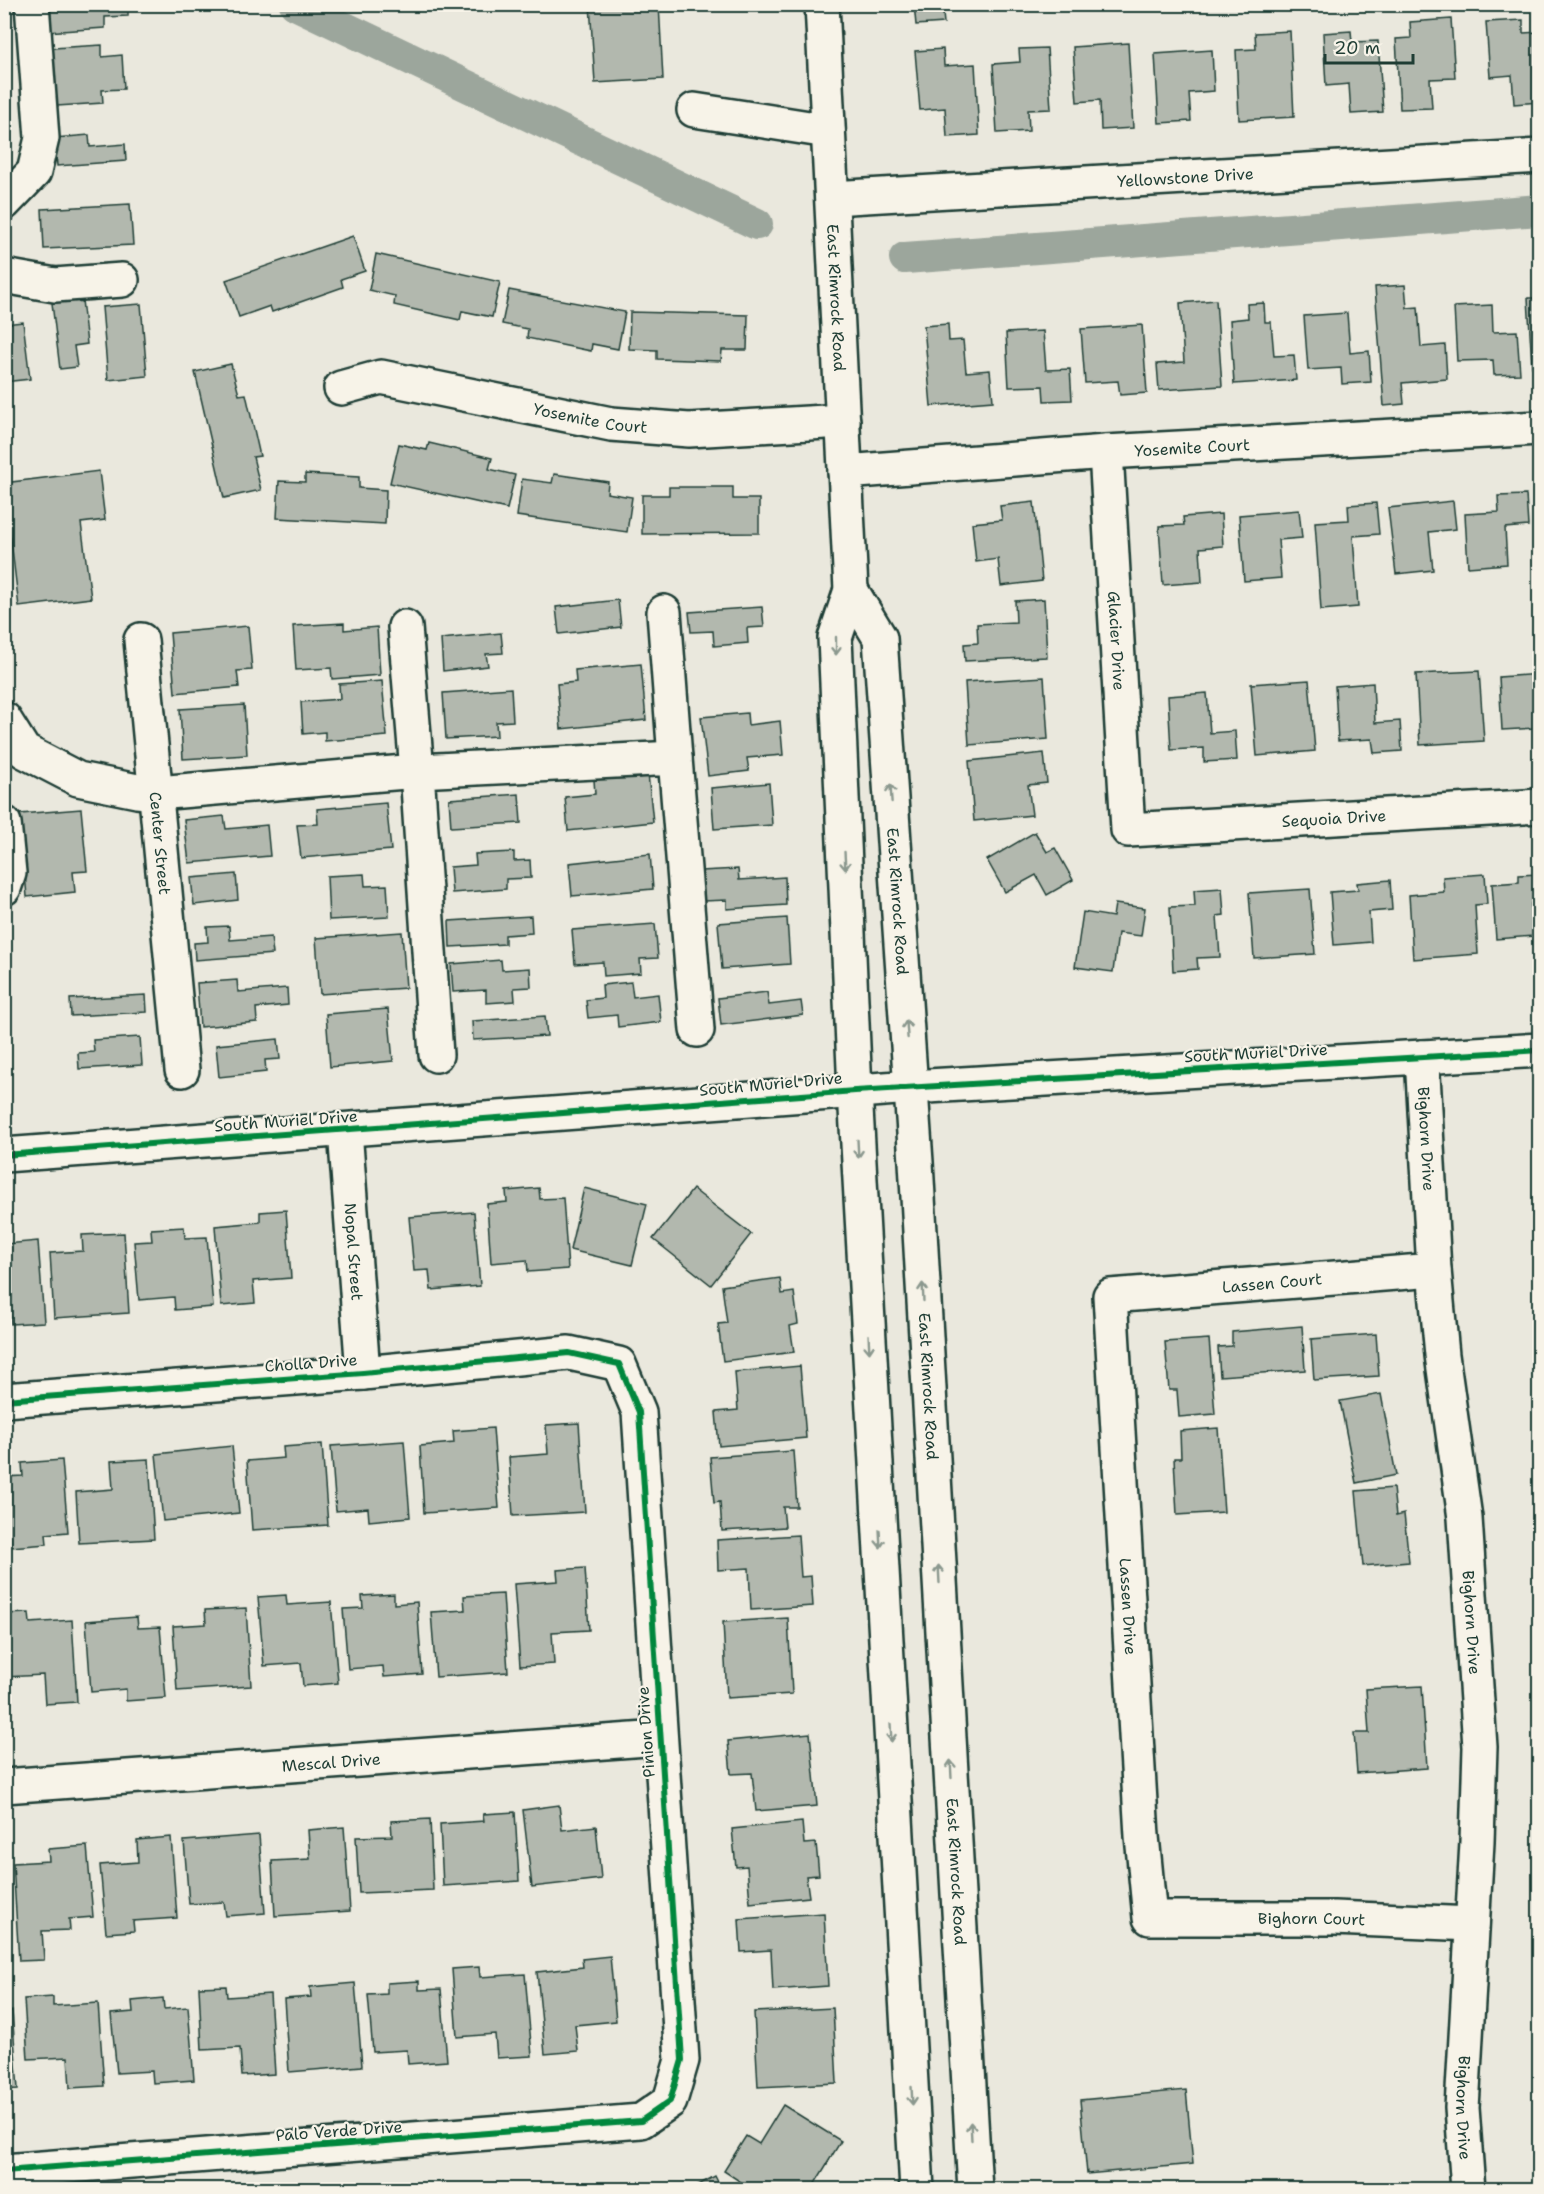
<svg xmlns="http://www.w3.org/2000/svg" width="1544" height="2194" viewBox="0 0 1544 2194" font-family="'Shantell Sans',sans-serif">
<rect width="100%" height="100%" fill="#eae8dd"/>
<filter id="ink" filterUnits="userSpaceOnUse"><feTurbulence type="fractalNoise" baseFrequency=".0167" numOctaves="2"/><feDisplacementMap in="SourceGraphic" scale="12" xChannelSelector="R" yChannelSelector="G"/><feConvolveMatrix kernelMatrix="1 2 1 2 8 2 1 2 1" color-interpolation-filters="sRGB"/></filter>
<g filter="url(#ink)">
<g fill="none" stroke-linecap="round" stroke-linejoin="round">
<g stroke="#9ca69c" stroke-width="32">
<polyline points="295,4 757,224"/>
<polyline points="905,258 1540,210"/>
</g>
</g>
<g fill="#b2b8ae" stroke="#1f3d34" stroke-width="1.5">
<polygon points="44,4 128,4 128,16 105,17 105,28 46,32"/>
<polygon points="590,4 659,4 663,79 595,83"/>
<polygon points="914,4 942,4 944,23 916,25"/>
<polygon points="1451,19 1455,78 1430,79 1432,108 1400,109 1396,39 1411,38 1410,22"/>
<polygon points="1523,20 1523,33 1540,32 1540,102 1514,104 1512,75 1490,77 1486,22"/>
<polygon points="1290,31 1294,117 1239,120 1236,50 1256,49 1255,33"/>
<polygon points="1351,31 1352,42 1378,41 1383,112 1351,114 1349,84 1326,86 1323,33"/>
<polygon points="1128,43 1133,128 1101,130 1100,100 1077,102 1073,47"/>
<polygon points="102,45 102,57 122,55 124,89 102,90 103,103 57,106 53,48"/>
<polygon points="1047,48 1051,109 1028,110 1029,131 997,133 993,64 1020,62 1019,49"/>
<polygon points="943,49 944,66 975,64 979,135 947,137 945,108 920,110 915,51"/>
<polygon points="1212,50 1214,91 1189,93 1191,121 1159,123 1155,54"/>
<polygon points="89,135 90,147 125,144 126,161 57,166 55,138"/>
<polygon points="130,204 133,245 44,249 42,209"/>
<polygon points="353,236 365,271 341,279 343,287 272,312 270,306 239,317 226,280"/>
<polygon points="376,254 500,282 492,317 462,311 460,320 394,305 395,296 369,290"/>
<polygon points="1405,285 1407,308 1418,307 1421,347 1445,345 1447,379 1402,383 1404,404 1384,406 1375,287"/>
<polygon points="509,290 625,312 618,349 592,344 591,351 527,338 528,329 502,324"/>
<polygon points="1528,298 1540,298 1540,367 1532,367"/>
<polygon points="82,300 87,344 74,346 77,367 60,369 52,303"/>
<polygon points="1216,300 1222,386 1159,390 1157,364 1184,362 1180,303"/>
<polygon points="1264,303 1265,322 1271,322 1274,356 1294,355 1296,380 1234,384 1230,320 1248,318 1247,304"/>
<polygon points="141,304 147,376 108,380 102,307"/>
<polygon points="1492,305 1493,332 1517,331 1520,374 1494,375 1493,360 1457,361 1454,307"/>
<polygon points="630,312 748,315 747,350 722,350 721,361 657,359 657,350 629,349"/>
<polygon points="1347,313 1350,353 1369,351 1371,382 1342,384 1341,368 1308,370 1304,316"/>
<polygon points="23,322 30,379 4,382 4,324"/>
<polygon points="948,324 949,341 963,340 966,372 990,370 993,401 931,406 924,326"/>
<polygon points="1142,325 1147,393 1120,395 1118,381 1085,383 1081,329"/>
<polygon points="1043,331 1046,370 1070,369 1072,400 1044,401 1043,386 1009,387 1006,333"/>
<polygon points="231,364 239,395 246,394 260,456 253,457 261,490 224,498 195,372"/>
<polygon points="429,443 492,458 489,469 515,475 507,509 390,483 399,444 427,450"/>
<polygon points="99,471 105,520 81,523 91,598 19,607 4,483"/>
<polygon points="305,474 359,477 359,488 386,490 385,524 277,518 279,481 305,482"/>
<polygon points="554,474 608,482 607,493 632,497 627,532 517,516 522,479 552,483"/>
<polygon points="669,487 733,487 733,499 759,499 759,533 642,534 642,495 669,495"/>
<polygon points="1526,495 1528,526 1505,528 1507,564 1468,567 1465,514 1499,512 1498,496"/>
<polygon points="1453,501 1456,529 1429,532 1433,570 1396,574 1388,508"/>
<polygon points="1034,502 1042,581 1001,586 998,559 976,562 972,523 1002,520 1000,506"/>
<polygon points="1376,503 1379,534 1353,536 1358,607 1321,610 1315,522 1349,520 1348,505"/>
<polygon points="1299,510 1302,538 1278,540 1281,578 1244,581 1239,515"/>
<polygon points="1221,514 1223,546 1200,548 1202,582 1163,585 1159,526 1184,525 1183,517"/>
<polygon points="1044,599 1047,657 965,661 964,644 978,643 977,624 1016,622 1015,601"/>
<polygon points="618,600 621,627 559,634 556,607"/>
<polygon points="762,607 764,627 747,628 748,643 714,646 713,631 691,632 689,612"/>
<polygon points="344,623 344,630 377,627 380,675 332,679 331,668 296,670 293,626"/>
<polygon points="248,626 252,670 237,671 239,687 175,693 170,633"/>
<polygon points="501,633 503,653 486,654 488,666 443,671 441,639"/>
<polygon points="641,664 646,720 561,729 557,684 576,682 575,670"/>
<polygon points="1479,671 1484,741 1420,745 1416,674"/>
<polygon points="1540,674 1540,744 1537,744 1536,728 1502,730 1499,677"/>
<polygon points="1044,677 1048,739 969,745 965,682"/>
<polygon points="1309,680 1315,751 1257,756 1251,684"/>
<polygon points="382,681 387,736 325,741 325,732 303,734 301,702 340,699 339,684"/>
<polygon points="1373,683 1375,723 1400,721 1402,751 1374,753 1372,739 1338,741 1335,686"/>
<polygon points="511,688 513,721 496,722 497,736 446,739 443,693"/>
<polygon points="1207,693 1210,733 1235,731 1237,760 1204,762 1204,748 1171,750 1168,696"/>
<polygon points="244,705 247,755 183,759 180,709"/>
<polygon points="747,713 748,725 780,721 783,755 747,758 749,771 708,776 701,717"/>
<polygon points="1044,753 1047,783 1028,785 1032,815 974,821 969,761"/>
<polygon points="648,774 653,822 568,831 565,797 595,794 594,780"/>
<polygon points="769,783 772,825 714,829 711,788"/>
<polygon points="519,794 521,823 451,827 449,799"/>
<polygon points="386,803 391,850 301,858 297,825 318,824 317,809"/>
<polygon points="81,809 87,871 73,872 75,892 27,897 20,814"/>
<polygon points="224,816 226,829 267,825 270,856 189,863 184,820"/>
<polygon points="1035,832 1047,852 1055,848 1073,880 1047,895 1036,875 1005,892 987,860"/>
<polygon points="514,852 514,861 530,860 531,878 506,879 506,889 452,893 450,867 476,865 475,854"/>
<polygon points="650,854 653,889 572,896 569,863"/>
<polygon points="738,869 739,880 785,877 786,905 727,909 727,900 703,901 701,871"/>
<polygon points="236,874 238,900 194,905 191,878"/>
<polygon points="364,874 365,886 387,885 389,917 329,920 327,876"/>
<polygon points="1485,874 1487,904 1475,905 1478,954 1413,959 1409,895 1444,892 1443,877"/>
<polygon points="1540,874 1540,904 1531,904 1534,936 1496,939 1492,884 1519,882 1519,875"/>
<polygon points="1390,880 1392,910 1369,912 1371,942 1334,945 1330,892 1358,890 1357,883"/>
<polygon points="1222,888 1224,915 1217,916 1220,957 1197,958 1198,969 1173,971 1170,907 1195,906 1194,890"/>
<polygon points="1310,889 1315,954 1254,958 1249,893"/>
<polygon points="1115,904 1145,908 1141,936 1118,933 1113,972 1075,967 1083,912 1113,917"/>
<polygon points="531,916 532,933 505,935 505,944 450,947 449,921"/>
<polygon points="787,918 790,964 722,969 718,923"/>
<polygon points="655,924 658,958 640,959 641,973 604,976 603,962 575,964 572,930"/>
<polygon points="229,926 230,940 271,937 273,954 195,960 194,943 208,942 207,927"/>
<polygon points="402,932 406,988 320,994 316,938"/>
<polygon points="501,960 502,970 530,968 531,987 514,988 515,1001 486,1003 486,990 453,992 451,964"/>
<polygon points="237,980 238,992 287,988 288,1005 256,1008 257,1022 200,1027 197,983"/>
<polygon points="631,982 633,997 658,994 661,1022 618,1027 617,1015 588,1018 586,1000 603,998 602,985"/>
<polygon points="767,992 769,1005 801,1001 803,1015 721,1025 718,998"/>
<polygon points="146,995 147,1012 71,1016 70,999"/>
<polygon points="388,1009 393,1061 330,1067 326,1014"/>
<polygon points="545,1016 547,1036 473,1040 472,1021"/>
<polygon points="140,1037 142,1065 79,1069 78,1053 94,1052 93,1040"/>
<polygon points="278,1039 280,1059 265,1060 266,1072 219,1077 216,1045"/>
<polygon points="539,1188 540,1199 563,1198 568,1269 528,1272 527,1260 491,1263 487,1204 507,1202 506,1191"/>
<polygon points="584,1188 647,1204 632,1265 570,1250"/>
<polygon points="693,1189 751,1234 711,1285 653,1239"/>
<polygon points="286,1210 291,1278 253,1281 255,1303 221,1306 215,1226 260,1222 260,1212"/>
<polygon points="474,1212 480,1286 431,1290 429,1270 414,1271 409,1217"/>
<polygon points="184,1227 185,1238 207,1237 213,1307 175,1310 174,1297 139,1300 134,1242 152,1241 151,1229"/>
<polygon points="4,1233 6,1244 38,1241 44,1322 11,1324 9,1301 4,1302"/>
<polygon points="124,1233 129,1313 54,1318 50,1253 83,1251 82,1235"/>
<polygon points="780,1278 782,1294 794,1292 798,1324 790,1326 794,1352 723,1361 718,1324 727,1323 722,1286"/>
<polygon points="1302,1326 1305,1370 1220,1376 1218,1347 1232,1346 1232,1332"/>
<polygon points="1376,1334 1379,1376 1314,1380 1311,1339"/>
<polygon points="1209,1339 1215,1414 1179,1417 1177,1390 1169,1390 1165,1342"/>
<polygon points="800,1366 806,1438 719,1446 716,1412 738,1410 735,1372"/>
<polygon points="1381,1394 1396,1475 1356,1483 1340,1401"/>
<polygon points="579,1423 585,1512 513,1516 509,1457 548,1454 546,1425"/>
<polygon points="493,1428 499,1508 424,1513 420,1446 454,1443 453,1431"/>
<polygon points="1218,1428 1224,1512 1177,1515 1174,1458 1181,1458 1180,1431"/>
<polygon points="404,1441 410,1517 369,1521 368,1508 336,1511 331,1446"/>
<polygon points="322,1444 328,1525 252,1530 247,1461 284,1458 283,1447"/>
<polygon points="232,1446 239,1513 163,1521 156,1454"/>
<polygon points="793,1451 797,1507 783,1507 785,1527 722,1531 720,1502 714,1503 710,1457"/>
<polygon points="149,1459 154,1539 79,1543 76,1492 113,1489 111,1461"/>
<polygon points="62,1460 68,1532 46,1534 47,1544 11,1547 10,1538 4,1538 4,1477 23,1476 22,1463"/>
<polygon points="1393,1488 1396,1516 1404,1514 1409,1562 1363,1566 1356,1491"/>
<polygon points="798,1535 801,1577 811,1576 813,1606 751,1610 749,1568 718,1570 717,1540"/>
<polygon points="585,1568 589,1630 552,1632 554,1664 520,1666 514,1584 558,1581 557,1570"/>
<polygon points="394,1594 394,1604 417,1602 422,1674 384,1677 383,1666 348,1669 343,1609 363,1608 362,1596"/>
<polygon points="503,1594 508,1672 436,1677 431,1612 465,1610 464,1596"/>
<polygon points="286,1595 287,1605 331,1602 338,1683 303,1686 301,1663 264,1666 258,1597"/>
<polygon points="246,1608 251,1686 177,1691 173,1626 206,1624 205,1610"/>
<polygon points="29,1613 30,1623 72,1620 77,1702 45,1704 43,1675 4,1677 4,1614"/>
<polygon points="137,1617 138,1628 160,1627 166,1698 126,1701 126,1689 91,1692 86,1621"/>
<polygon points="788,1618 792,1694 727,1698 723,1622"/>
<polygon points="1422,1686 1427,1768 1357,1773 1354,1733 1369,1733 1366,1689"/>
<polygon points="810,1733 817,1806 756,1811 752,1773 731,1774 728,1741"/>
<polygon points="559,1805 562,1830 596,1826 601,1879 532,1887 523,1810"/>
<polygon points="515,1812 519,1881 443,1886 440,1824 484,1821 483,1814"/>
<polygon points="430,1819 433,1890 359,1893 356,1837 392,1836 391,1821"/>
<polygon points="802,1822 804,1844 816,1843 819,1875 806,1876 809,1897 750,1903 747,1866 736,1867 732,1829"/>
<polygon points="344,1827 350,1911 275,1916 272,1861 310,1859 308,1830"/>
<polygon points="259,1835 265,1913 226,1916 224,1902 189,1904 184,1841"/>
<polygon points="171,1837 177,1918 133,1921 134,1931 106,1933 100,1865 138,1862 137,1840"/>
<polygon points="87,1846 93,1917 69,1919 70,1930 42,1931 44,1960 19,1961 13,1863 49,1861 48,1849"/>
<polygon points="824,1913 828,1986 773,1990 771,1950 741,1952 739,1919"/>
<polygon points="610,1956 616,2021 575,2025 578,2051 545,2054 537,1972 583,1967 582,1959"/>
<polygon points="479,1967 480,1977 525,1974 532,2056 497,2058 495,2034 457,2037 452,1969"/>
<polygon points="419,1981 419,1990 441,1989 447,2061 408,2064 407,2050 373,2052 368,1995 387,1994 387,1983"/>
<polygon points="355,1983 362,2066 289,2072 284,1999 311,1997 310,1987"/>
<polygon points="226,1986 227,1997 270,1994 275,2074 242,2076 240,2048 202,2050 199,1987"/>
<polygon points="53,1997 53,2006 98,2003 104,2086 70,2088 68,2057 28,2059 24,1999"/>
<polygon points="163,1998 164,2009 188,2007 194,2080 153,2083 152,2071 117,2073 111,2014 133,2012 132,2001"/>
<polygon points="833,2008 837,2083 758,2087 754,2012"/>
<polygon points="12,2011 18,2089 4,2090 4,2012"/>
<polygon points="1186,2090 1193,2164 1087,2174 1080,2100"/>
<polygon points="783,2105 841,2141 811,2190 753,2190 724,2171 746,2136 759,2144"/>
<polygon points="715,2176 722,2190 689,2190"/>
</g>
<g fill="none" stroke-linecap="round" stroke-linejoin="round">
<g stroke="#1f3d34" stroke-width="38">
<g id="minor">
<polyline points="694,110 828,131"/>
<path id="s1" d="M832,198L1540,156"/>
<polyline points="4,203 34,172 42,138 32,4"/>
<polyline points="4,276 55,285 122,280"/>
<path id="s2" d="M341,388L381,377L611,424L689,430L843,421"/>
<path id="s3" d="M1106,452L1128,830L1540,806"/>
<path id="s4" d="M845,472L1106,452L1540,428"/>
<polyline points="664,612 675,758"/>
<path id="s5" d="M141,640L182,1070"/>
<polyline points="4,719 24,751 78,779 137,791 157,793 417,771 405,627"/>
<polyline points="4,823 9,873 4,888"/>
<polyline points="436,1055 417,771 675,758 697,1030"/>
<path id="s6" d="M1422,1057L1434,1270L1442,1355L1465,1518L1480,1747L1477,1842L1462,2108L1468,2190"/>
<polyline points="911,1087 1540,1050"/>
<path id="s7" d="M345,1130L363,1373"/>
<path id="s8" d="M1434,1270L1110,1296L1142,1836L1150,1918H1334L1472,1924"/>
<polyline points="4,1400 363,1373 569,1353 619,1364 639,1412 682,2060 670,2101 641,2121 4,2171"/>
<path id="s9" d="M4,1786L660,1738"/>
</g>
</g>
<g stroke="#1f3d34" stroke-width="38">
<g id="major">
<path id="s10" d="M822,4L851,590L835,638L855,1091L917,2190"/>
<path id="s11" d="M851,590L880,638L916,1162L975,2190"/>
<polyline points="4,1155 911,1087"/>
</g>
</g>
<use href="#minor" stroke="#f7f3e8" stroke-width="33"/>
<use href="#major" stroke="#f7f3e8" stroke-width="33"/>
<g stroke="#f7f3e8" stroke-width="10">
<g id="cycleway">
<polyline points="4,1155 855,1091 1540,1050"/>
<polyline points="4,1400 363,1373 569,1353 619,1364 639,1412 682,2060 670,2101 641,2121 4,2171"/>
</g>
</g>
<use href="#cycleway" stroke="#00873e" stroke-width="6"/>
</g>
<defs><path id="oneway-shaft" d="M-6 0H5M1.5-3L5.5 0L1.5 3" fill="none" stroke-width="1.6" stroke-linecap="round" stroke-linejoin="round" transform="scale(1.5)"/></defs>
<g stroke="#8b988e">
<use href="#oneway-shaft" transform="translate(836 646) rotate(90)"/>
<use href="#oneway-shaft" transform="translate(891 793) rotate(-94)"/>
<use href="#oneway-shaft" transform="translate(845 861) rotate(87)"/>
<use href="#oneway-shaft" transform="translate(907 1029) rotate(-94)"/>
<use href="#oneway-shaft" transform="translate(858 1149) rotate(87)"/>
<use href="#oneway-shaft" transform="translate(923 1292) rotate(-93)"/>
<use href="#oneway-shaft" transform="translate(869 1344) rotate(87)"/>
<use href="#oneway-shaft" transform="translate(880 1539) rotate(87)"/>
<use href="#oneway-shaft" transform="translate(939 1574) rotate(-93)"/>
<use href="#oneway-shaft" transform="translate(891 1733) rotate(87)"/>
<use href="#oneway-shaft" transform="translate(951 1769) rotate(-93)"/>
<use href="#oneway-shaft" transform="translate(912 2096) rotate(87)"/>
<use href="#oneway-shaft" transform="translate(971 2131) rotate(-93)"/>
</g>
</g>
<g text-anchor="middle" dominant-baseline="central" stroke-width="4.5" stroke-linejoin="round" paint-order="stroke">
<g font-size="16" fill="#1f3d34" stroke="#f7f3e8">
<text stroke="none"><textPath href="#s1" startOffset="354">Yellowstone Drive</textPath></text>
<text stroke="none"><textPath href="#s10" startOffset="294">East Rimrock Road</textPath></text>
<text stroke="none"><textPath href="#s2" startOffset="255">Yosemite Court</textPath></text>
<text stroke="none"><textPath href="#s4" startOffset="348">Yosemite Court</textPath></text>
<text stroke="none"><textPath href="#s3" startOffset="189">Glacier Drive</textPath></text>
<text stroke="none"><textPath href="#s3" startOffset="585">Sequoia Drive</textPath></text>
<text stroke="none"><textPath href="#s5" startOffset="204">Center Street</textPath></text>
<text stroke="none"><textPath href="#s11" startOffset="320">East Rimrock Road</textPath></text>
<text transform="translate(1256 1053) rotate(-3)">South Muriel Drive</text>
<text transform="translate(771 1084) rotate(-5)">South Muriel Drive</text>
<text transform="translate(286 1121) rotate(-4)">South Muriel Drive</text>
<text stroke="none"><textPath href="#s6" startOffset="82">Bighorn Drive</textPath></text>
<text stroke="none"><textPath href="#s7" startOffset="122">Nopal Street</textPath></text>
<text transform="translate(1272 1283) rotate(-5)">Lassen Court</text>
<text transform="translate(311 1363) rotate(-4)">Cholla Drive</text>
<text stroke="none"><textPath href="#s11" startOffset="806">East Rimrock Road</textPath></text>
<text stroke="none"><textPath href="#s8" startOffset="636">Lassen Drive</textPath></text>
<text stroke="none"><textPath href="#s6" startOffset="568">Bighorn Drive</textPath></text>
<text transform="translate(646 1732) rotate(-94)">Pinion Drive</text>
<text stroke="none"><textPath href="#s9" startOffset="328">Mescal Drive</textPath></text>
<text stroke="none"><textPath href="#s11" startOffset="1292">East Rimrock Road</textPath></text>
<text stroke="none"><textPath href="#s8" startOffset="1110">Bighorn Court</textPath></text>
<text stroke="none"><textPath href="#s6" startOffset="1054">Bighorn Drive</textPath></text>
<text transform="translate(339 2131) rotate(-4)">Palo Verde Drive</text>
</g>
</g>
<rect width="1544" height="2194" fill="none" stroke="#f7f3e8" stroke-width="24"/>
<rect x="12" y="12" width="1520" height="2170" fill="none" stroke="#1f3d34" stroke-width="2" filter="url(#ink)"/>
<path d="M1325 54v9h88v-9" fill="none" stroke="#1f3d34" stroke-width="3"/>
<text x="1334" y="54" font-size="18" fill="#1f3d34" stroke="#f7f3e8" stroke-width="4.5" paint-order="stroke">20 m</text>
</svg>
